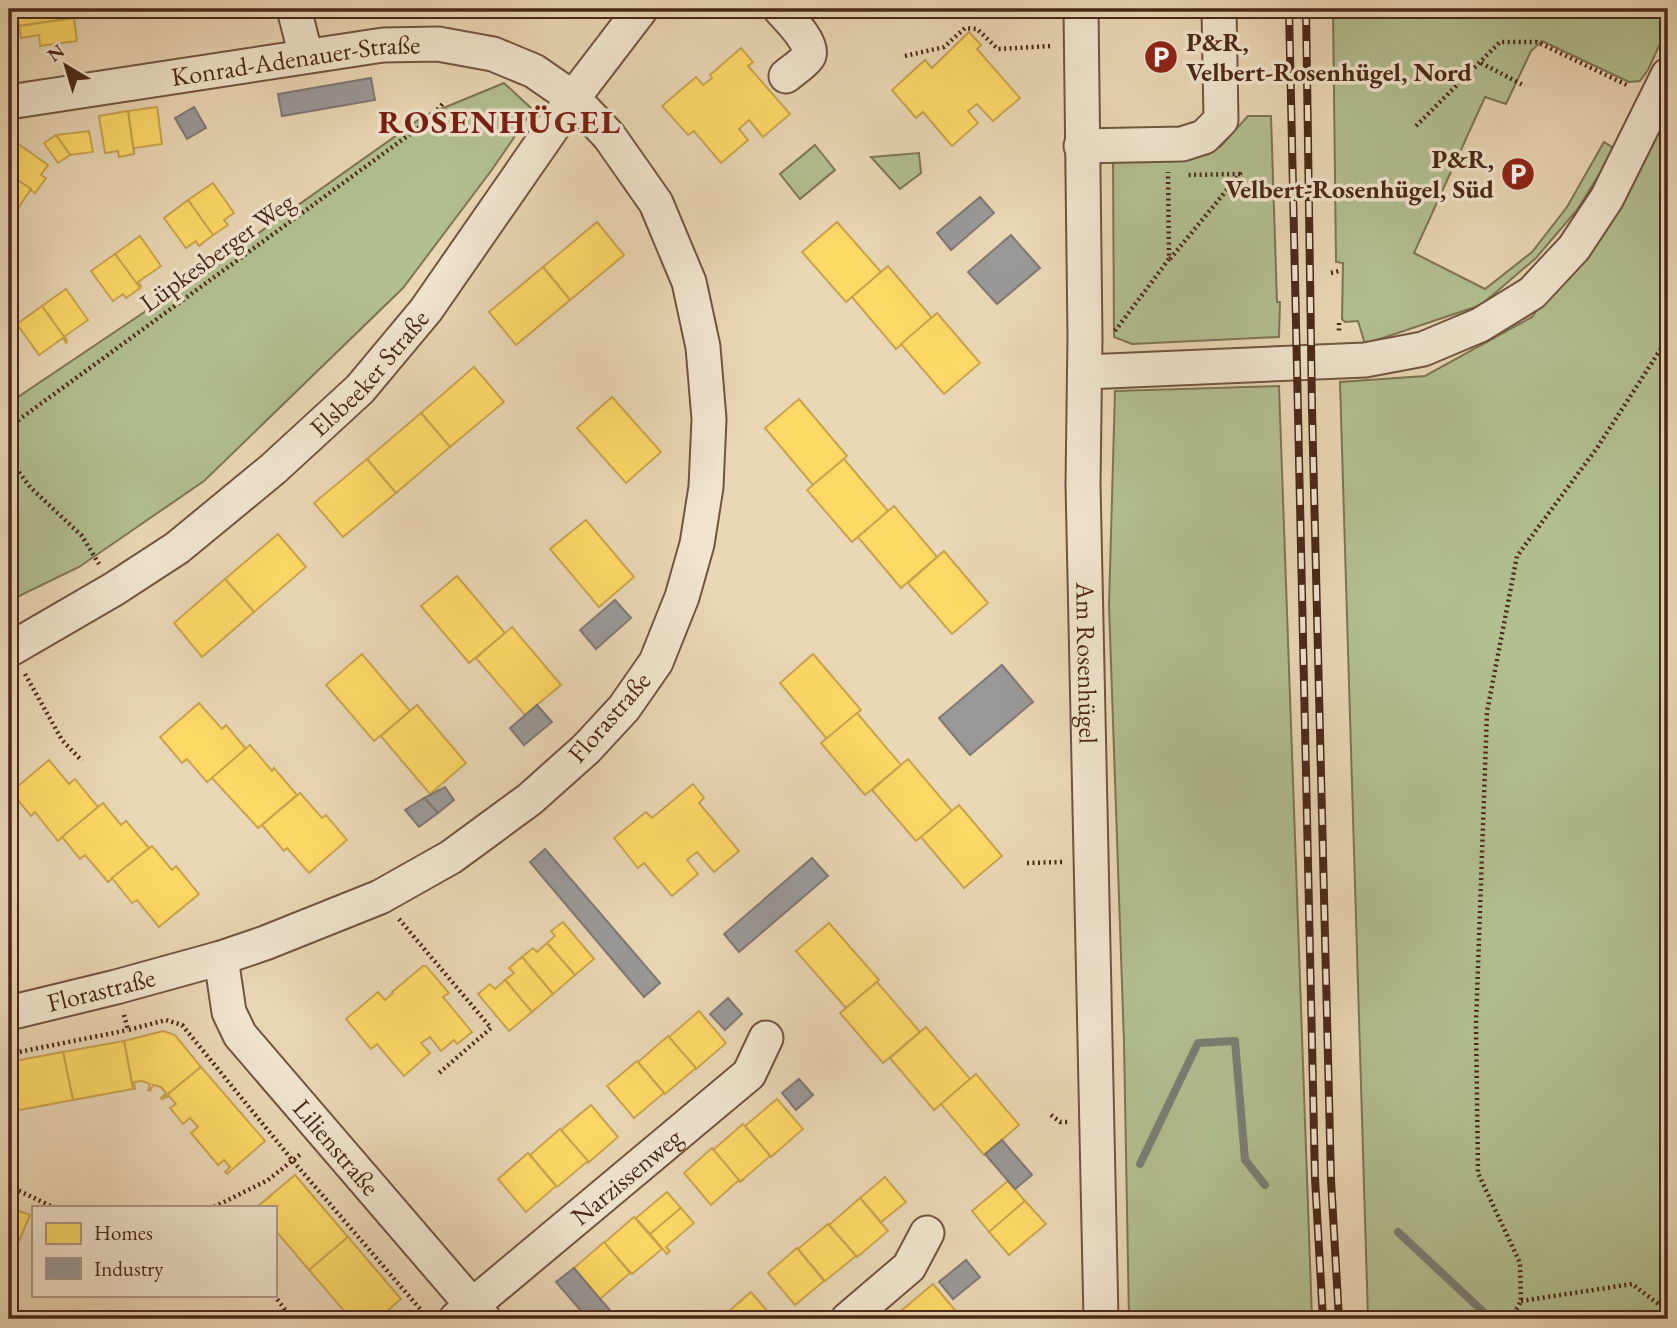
<svg xmlns="http://www.w3.org/2000/svg" width="1677" height="1328" viewBox="0 0 1677 1328" font-family="'EB Garamond',serif">
<rect width="100%" height="100%" fill="#ead7b5"/>
<filter id="stains"><feTurbulence type="fractalNoise" baseFrequency=".00286" numOctaves="4"/><feColorMatrix values="0 0 0 0 .2 0 0 0 0 .09 0 0 0 0 .02 0 0 0 .5 -.17"/></filter>
<radialGradient id="worn" r=".72"><stop offset=".6" stop-color="#630" stop-opacity="0"/><stop offset="1" stop-color="#630" stop-opacity=".3"/></radialGradient>
<g fill="#b2bf91" stroke="#7e7455" stroke-width="2">
<polygon points="1333,9 1668,9 1668,26 1648,70 1640,81 1629,82 1542,41 1531,51 1506,104 1485,97 1414,253 1485,289 1532,252 1567,207 1604,142 1615,149 1577,210 1536,258 1481,305 1365,344 1358,321 1345,322 1342,319 1343,263 1336,262"/>
<polygon points="504,83 533,110 491,171 403,288 204,481 79,567 9,601 9,403 195,278 424,116"/>
<polygon points="1668,95 1668,1319 1368,1319 1340,382 1425,376 1532,317 1634,175"/>
<polygon points="1248,116 1271,116 1277,302 1280,302 1279,337 1132,344 1114,337 1113,160 1220,147"/>
<polygon points="815,145 835,170 800,199 780,174"/>
<polygon points="919,153 921,173 900,189 871,157"/>
<polygon points="1279,386 1312,1319 1129,1319 1124,1043 1109,605 1115,391"/>
</g>
<g fill="#ffd966" stroke="#c9a44f" stroke-width="2">
<polygon points="34,9 73,9 74,18 19,26 17,15 35,12"/>
<polygon points="74,18 77,41 40,46 39,35 21,38 19,26"/>
<polygon points="969,32 981,45 977,49 1020,98 993,121 977,104 968,111 978,123 952,146 923,112 916,118 892,90 925,60 932,68"/>
<polygon points="741,48 753,62 748,66 790,114 763,137 749,120 739,129 748,140 721,163 694,131 688,135 662,106 696,77 703,85 712,78 710,75"/>
<polygon points="157,107 162,144 134,148 134,154 128,111"/>
<polygon points="128,111 134,154 119,157 118,151 105,153 99,116"/>
<polygon points="89,131 93,152 70,155 56,135"/>
<polygon points="56,135 70,155 58,163 44,143"/>
<polygon points="17,143 48,165 41,175 46,178 35,193 9,174 9,154"/>
<polygon points="9,174 31,189 14,214 9,210"/>
<polygon points="213,183 234,213 224,220 228,225 213,235 188,200"/>
<polygon points="188,200 213,235 199,246 196,241 186,248 164,218"/>
<polygon points="597,222 624,255 570,300 543,267"/>
<polygon points="837,222 881,272 846,302 802,252"/>
<polygon points="140,236 161,266 138,282 141,286 140,288 115,254"/>
<polygon points="115,254 140,288 126,298 123,294 113,301 91,271"/>
<polygon points="888,266 932,318 896,349 852,297"/>
<polygon points="543,267 570,300 516,345 489,312"/>
<polygon points="66,289 88,320 65,336 67,341 42,306"/>
<polygon points="42,306 67,341 66,343 63,338 39,355 17,324"/>
<polygon points="937,313 980,363 944,394 901,344"/>
<polygon points="474,367 504,402 450,447 421,413"/>
<polygon points="612,397 661,452 626,483 577,428"/>
<polygon points="799,399 847,456 813,485 765,428"/>
<polygon points="421,413 450,447 396,493 367,459"/>
<polygon points="367,459 396,493 343,537 314,503"/>
<polygon points="844,459 888,511 852,542 807,490"/>
<polygon points="894,506 937,557 901,588 858,537"/>
<polygon points="586,520 634,577 599,607 550,549"/>
<polygon points="278,534 306,567 254,612 225,579"/>
<polygon points="944,551 988,603 952,634 908,583"/>
<polygon points="457,576 505,633 469,663 421,606"/>
<polygon points="225,579 254,612 202,657 174,623"/>
<polygon points="512,627 561,685 525,715 476,658"/>
<polygon points="362,654 410,711 374,741 326,685"/>
<polygon points="813,654 861,710 827,739 780,683"/>
<polygon points="199,703 222,729 226,725 246,749 207,782 187,759 182,763 160,737"/>
<polygon points="417,705 466,763 430,794 381,736"/>
<polygon points="857,713 901,765 865,795 821,743"/>
<polygon points="250,745 272,771 274,768 297,795 258,828 212,778"/>
<polygon points="908,759 952,811 916,841 872,790"/>
<polygon points="49,760 69,784 75,779 98,807 58,841 35,812 31,816 11,792"/>
<polygon points="693,784 704,798 699,803 739,851 714,872 697,852 687,860 698,874 672,896 644,863 638,868 614,838 646,812 652,818"/>
<polygon points="300,793 322,818 326,815 347,840 309,873 287,848 284,851 262,825"/>
<polygon points="103,803 121,825 126,821 149,848 108,882 85,855 80,859 62,837"/>
<polygon points="959,805 1002,856 964,888 921,837"/>
<polygon points="152,846 172,870 176,866 199,894 159,927 137,900 132,903 112,878"/>
<polygon points="563,922 594,959 575,975 547,943 555,936 551,931"/>
<polygon points="829,923 879,980 846,1008 796,951"/>
<polygon points="547,943 575,975 553,994 522,957 533,948 537,952"/>
<polygon points="522,957 553,994 532,1012 505,980 514,973 509,968"/>
<polygon points="423,966 426,966 449,993 443,997 472,1032 457,1044 454,1040 441,1051 430,1037 421,1043 430,1053 404,1076 377,1044 371,1049 346,1019 378,992 385,1000 393,993 392,992"/>
<polygon points="505,980 532,1012 509,1031 478,994 490,984 495,989"/>
<polygon points="877,982 920,1032 883,1063 840,1013"/>
<polygon points="699,1011 726,1043 696,1069 669,1037"/>
<polygon points="926,1027 970,1079 934,1110 890,1058"/>
<polygon points="163,1031 175,1035 201,1067 162,1099 161,1098 166,1093 161,1087 153,1085 150,1091 148,1090 150,1084 142,1081 134,1082 135,1089 133,1089 124,1041"/>
<polygon points="668,1036 696,1068 665,1094 638,1062"/>
<polygon points="124,1041 133,1089 73,1100 63,1052"/>
<polygon points="63,1052 73,1100 9,1112 9,1062"/>
<polygon points="637,1061 664,1093 634,1118 607,1086"/>
<polygon points="201,1067 265,1141 227,1174 225,1172 230,1167 224,1160 218,1165 191,1133 198,1127 190,1118 183,1124 170,1108 176,1104 169,1096 162,1099"/>
<polygon points="976,1074 1019,1125 984,1155 941,1104"/>
<polygon points="777,1099 803,1129 771,1157 745,1126"/>
<polygon points="591,1105 618,1137 588,1163 561,1130"/>
<polygon points="743,1124 770,1156 740,1182 713,1150"/>
<polygon points="560,1129 588,1161 557,1187 530,1155"/>
<polygon points="712,1148 739,1180 711,1205 684,1173"/>
<polygon points="528,1153 556,1186 526,1212 498,1179"/>
<polygon points="295,1175 348,1237 309,1270 275,1230 275,1207 257,1207"/>
<polygon points="885,1177 906,1202 881,1222 860,1198"/>
<polygon points="1008,1181 1025,1201 989,1232 972,1211"/>
<polygon points="667,1192 681,1208 650,1234 636,1218"/>
<polygon points="860,1198 888,1231 857,1257 829,1225"/>
<polygon points="1025,1201 1046,1224 1009,1255 989,1232"/>
<polygon points="9,1204 16,1210 30,1215 13,1255 9,1254"/>
<polygon points="681,1208 694,1223 666,1247 670,1251 667,1254 650,1234"/>
<polygon points="634,1217 662,1249 632,1274 604,1243"/>
<polygon points="828,1224 856,1256 825,1281 798,1249"/>
<polygon points="348,1237 401,1299 378,1319 351,1319 309,1270"/>
<polygon points="604,1242 630,1273 600,1299 574,1268"/>
<polygon points="797,1248 824,1281 795,1305 768,1273"/>
<polygon points="933,1284 960,1316 957,1319 910,1319 902,1310"/>
<polygon points="751,1292 774,1319 722,1319 721,1318"/>
</g>
<g fill="#999" stroke="#817773" stroke-width="2">
<polygon points="371,78 375,100 282,116 278,94"/>
<polygon points="194,107 206,128 187,139 175,118"/>
<polygon points="980,197 994,213 951,250 937,233"/>
<polygon points="1011,235 1040,268 997,304 968,272"/>
<polygon points="615,600 631,618 596,649 580,630"/>
<polygon points="1002,665 1033,702 970,755 939,718"/>
<polygon points="537,705 552,722 524,745 510,728"/>
<polygon points="445,787 454,800 438,813 424,798"/>
<polygon points="424,798 438,813 419,827 405,810"/>
<polygon points="545,849 660,983 644,997 530,862"/>
<polygon points="812,858 828,876 739,952 724,934"/>
<polygon points="728,998 742,1014 725,1030 710,1014"/>
<polygon points="799,1079 813,1095 796,1110 782,1093"/>
<polygon points="1002,1140 1032,1175 1015,1189 985,1154"/>
<polygon points="966,1260 980,1277 953,1299 939,1282"/>
<polygon points="574,1268 600,1299 618,1319 588,1319 556,1282"/>
</g>
<g fill="none" stroke-linecap="round" stroke-linejoin="round">
<g stroke="#797e75" stroke-width="8">
<polyline points="9,537 15,533"/>
<polyline points="1140,1164 1198,1043 1235,1041 1245,1160 1265,1185"/>
<polyline points="1398,1232 1491,1319"/>
</g>
<g stroke="#725440" stroke-width="37">
<g id="minor">
<polyline points="294,9 306,56"/>
<path d="M780,9C788,18 816,45 808,57C803,64 793,70 786,76"/>
<path id="s1" d="M1081,9L1085,337L1083,484L1101,1319"/>
<path id="s2" d="M9,102L383,45L438,44L493,54L534,71L573,98L609,136L656,203L689,282L703,347L709,419L706,487L697,544L682,597L656,662L624,708L586,749L530,799L451,857L380,897L265,943L221,958L116,987L9,1013"/>
<polyline points="1081,146 1182,144 1204,137 1221,120 1219,9"/>
<polyline points="1085,372 1365,360 1423,349 1480,325 1532,293 1574,248 1607,198 1668,75"/>
<path id="s3" d="M9,650L114,589L177,548L273,469L360,389L426,310L573,98L641,9"/>
<path id="s4" d="M221,958L229,1012L240,1035L484,1319"/>
<path id="s5" d="M456,1319L749,1074L766,1038"/>
<polyline points="848,1319 909,1267 927,1233"/>
</g>
</g>
<g stroke="#4a2819" stroke-width="4.5" stroke-dasharray="2 3.5" stroke-linecap="butt">
<polyline points="905,56 944,47 965,28 977,29 998,49 1052,46"/>
<polyline points="1481,63 1525,86"/>
<polyline points="1416,126 1500,42 1537,42 1629,86"/>
<polyline points="1170,259 1240,174 1188,175"/>
<polyline points="1331,273 1339,271"/>
<polyline points="1339,323 1339,333"/>
<polyline points="1115,331 1169,259 1168,172"/>
<polyline points="9,427 428,121 444,102"/>
<polyline points="9,459 30,487 82,536 99,564"/>
<polyline points="25,674 62,740 82,761"/>
<polyline points="1027,863 1063,862"/>
<polyline points="399,919 491,1028 439,1073"/>
<polyline points="124,1015 128,1030 166,1020 182,1025 293,1161 427,1317"/>
<polyline points="9,1054 128,1030"/>
<polyline points="1051,1115 1060,1122 1068,1122"/>
<polyline points="9,1186 53,1207"/>
<polyline points="214,1207 268,1180 302,1153"/>
<polyline points="274,1295 292,1319"/>
<polyline points="1521,1301 1632,1284 1665,1309 1668,1308"/>
<polyline points="266,1319 286,1310"/>
<polyline points="1511,1319 1521,1301 1520,1263 1478,1173 1476,1024 1487,712 1517,556 1597,448 1664,344 1668,333"/>
</g>
<use href="#minor" stroke="#f1e5cf" stroke-width="33"/>
<g stroke="#4a2819" stroke-width="8">
<g id="rail">
<polyline points="1289,9 1315,1178 1323,1319"/>
<polyline points="1306,9 1312,409 1331,1180 1339,1319"/>
</g>
</g>
<use href="#rail" stroke="#f1e5cf" stroke-width="5" stroke-dasharray="16" stroke-linecap="butt"/>
</g>
<defs>
<g id="parking-disc" transform="scale(1.75)"><circle r="9.5" fill="#8f2418" stroke="#f1e5cf"/><path d="M-3.5-5.5H1a3.5 3.5 0 0 1 0 7H-1V5.5H-3.5ZM-1-3.4V-.6H.8a1.4 1.4 0 0 0 0-2.8Z" fill="#fff"/></g>
</defs>
<g fill-rule="evenodd">
<use href="#parking-disc" x="1161" y="57"/>
<use href="#parking-disc" x="1518" y="174"/>
</g>
<g text-anchor="middle" dominant-baseline="central" stroke-width="7" stroke-linejoin="round" paint-order="stroke">
<g font-size="26" font-weight="bold" fill="#4a2819" stroke="#f1e5cf" text-anchor="start">
<text x="1186" y="42">P&amp;R,<tspan x="1186" dy="30">Velbert-Rosenhügel, Nord</tspan></text>
<text x="1494" y="159" text-anchor="end">P&amp;R,<tspan x="1494" dy="30">Velbert-Rosenhügel, Süd</tspan></text>
</g>
<g font-size="26" fill="#4a2819" stroke="#f1e5cf">
<text stroke="none"><textPath href="#s2" startOffset="290">Konrad-Adenauer-Straße</textPath></text>
<text transform="translate(217 252) rotate(-36)">Lüpkesberger Weg</text>
<text stroke="none"><textPath href="#s3" startOffset="457">Elsbeeker Straße</textPath></text>
<text stroke="none"><textPath href="#s1" startOffset="654">Am Rosenhügel</textPath></text>
<text transform="translate(609 717) rotate(-49)">Florastraße</text>
<text transform="translate(101 990) rotate(-14)">Florastraße</text>
<text stroke="none"><textPath href="#s4" startOffset="228">Lilienstraße</textPath></text>
<text stroke="none"><textPath href="#s5" startOffset="222">Narzissenweg</textPath></text>
</g>
<g font-size="33" font-weight="bold" letter-spacing="2" fill="#7a1f14" stroke="#f1e5cf">
<text x="500" y="121">ROSENHÜGEL</text>
</g>
</g>
<rect width="1677" height="1328" fill="none" stroke="#ead7b5" stroke-width="35"/>
<rect x="10" y="10" width="1656" height="1307" fill="none" stroke="#4a2819" stroke-width="3.5"/>
<rect x="18" y="18" width="1642" height="1293" fill="none" stroke="#4a2819" stroke-width="2"/>
<rect x="32" y="1206" width="245" height="91" fill="#f1e5cf" stroke="#ae9986" stroke-width="2"/>
<rect x="46" y="1223" width="35" height="21" fill="#ffd966" stroke="#ae9986" stroke-width="2"/>
<text x="94" y="1240" font-size="21" fill="#4a2819">Homes</text>
<rect x="46" y="1258" width="35" height="21" fill="#999999" stroke="#ae9986" stroke-width="2"/>
<text x="94" y="1276" font-size="21" fill="#4a2819">Industry</text>
<g transform="translate(66 66) rotate(322)" stroke="#f1e5cf" stroke-width="5" paint-order="stroke">
<path d="M0-5L12 26L0 18L-12 26Z" fill="#4a2819"/>
<text y="-10" font-size="19" font-weight="bold" text-anchor="middle" fill="#4a2819">N</text>
</g>
<rect width="100%" height="100%" filter="url(#stains)"/>
<rect width="100%" height="100%" fill="url(#worn)"/>
</svg>
